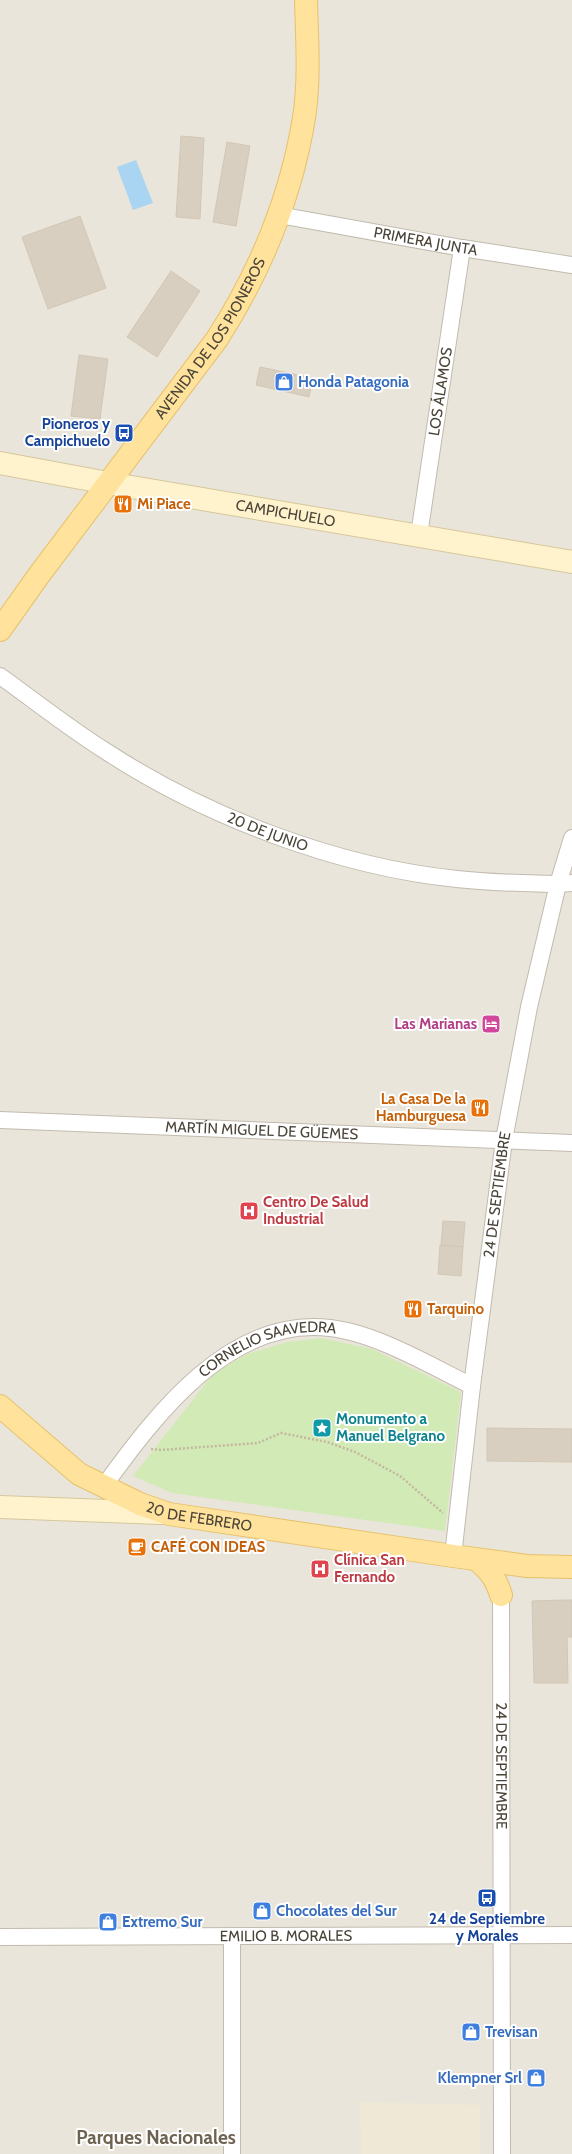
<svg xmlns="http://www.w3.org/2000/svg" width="572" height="2154" viewBox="0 0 572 2154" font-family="Cabin,sans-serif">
<rect width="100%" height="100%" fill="#f6f3ec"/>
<rect fill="#eae5da" x="0" y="0" width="572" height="2154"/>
<polygon fill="#efe8d6" points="360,2102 480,2105 480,2154 361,2154"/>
<polygon fill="#d2eab5" points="321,1338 372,1349 461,1392 445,1531 172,1493 133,1476 213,1374 247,1354 287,1342"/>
<polygon fill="#a9d4f2" points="136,160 153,203 133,210 117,167"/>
<g fill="#d8cfc1" stroke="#d3c7b4">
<polygon points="181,136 204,138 200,219 176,217"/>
<polygon points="227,142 250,146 236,226 213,222"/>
<polygon points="80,216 106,288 48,309 22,237"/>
<polygon points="171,271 200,291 157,357 127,337"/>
<polygon points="79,355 108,359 100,419 71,416"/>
<polygon points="260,367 313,378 309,397 256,385"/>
<polygon points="443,1221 465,1222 463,1247 441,1246"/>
<polygon points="440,1245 463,1247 461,1276 438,1274"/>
<polygon points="487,1428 572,1429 572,1462 487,1461"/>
<polygon points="564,1600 572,1600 572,1637 567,1637 568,1683 534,1683 532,1601"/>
</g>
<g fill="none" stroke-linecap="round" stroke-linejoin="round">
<g stroke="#c2bbae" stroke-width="18">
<g id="street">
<path id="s1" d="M279,215L462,248L572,265"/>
<path id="s2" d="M419,535L462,248"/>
<path id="s3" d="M0,676C35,701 70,729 107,752C207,817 338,867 457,879C490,883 524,883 558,884L572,883"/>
<path id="s4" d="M0,1120L572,1143"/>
<path id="s5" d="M104,1486C156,1414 230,1316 330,1328C376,1333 431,1366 472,1386"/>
<path id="s6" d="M453,1556L472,1386L504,1140L529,1007L558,884L572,838"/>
<path id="s7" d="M501,1595L502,2154"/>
<path id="s8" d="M0,1937L572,1935"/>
<polyline points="232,2154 232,1936"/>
</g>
</g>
<g stroke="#d6c79b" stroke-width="24">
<g id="secondary">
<path id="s9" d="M0,463L108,483L572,562"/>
<polyline points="0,1507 161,1513"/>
</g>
</g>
<g stroke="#e6c16a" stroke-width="24">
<g id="primary">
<path id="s10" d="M0,630L39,575L217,339C260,272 291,197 304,118C310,79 307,39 306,0"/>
<path id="s11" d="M0,1406L79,1474L140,1504L169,1514L453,1556L527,1566L572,1567"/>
<path d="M476,1559C490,1570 496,1579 501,1595"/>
</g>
</g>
<polyline stroke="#c4b79f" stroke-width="2.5" stroke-dasharray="2 2" stroke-linecap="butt" points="151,1449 161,1450 258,1443 281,1433 327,1442 355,1452 400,1476 443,1513"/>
<use href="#street" stroke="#fff" stroke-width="16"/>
<use href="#secondary" stroke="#fff3cd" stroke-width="22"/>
<use href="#primary" stroke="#ffe39c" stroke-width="22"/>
</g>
<defs>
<g id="shop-square" transform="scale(1)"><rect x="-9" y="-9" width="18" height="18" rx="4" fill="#3f7fe0" stroke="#fff"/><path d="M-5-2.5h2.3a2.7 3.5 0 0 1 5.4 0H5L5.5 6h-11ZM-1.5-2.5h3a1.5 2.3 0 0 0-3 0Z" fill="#fff"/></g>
<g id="bus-square" transform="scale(1)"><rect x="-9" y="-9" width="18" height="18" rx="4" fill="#1a4fb4" stroke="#fff"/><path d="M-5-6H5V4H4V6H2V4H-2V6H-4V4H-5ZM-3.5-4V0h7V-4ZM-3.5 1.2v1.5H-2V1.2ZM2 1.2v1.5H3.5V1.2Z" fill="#fff"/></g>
<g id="restaurant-square" transform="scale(1)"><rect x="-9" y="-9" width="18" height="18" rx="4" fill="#e8710a" stroke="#fff"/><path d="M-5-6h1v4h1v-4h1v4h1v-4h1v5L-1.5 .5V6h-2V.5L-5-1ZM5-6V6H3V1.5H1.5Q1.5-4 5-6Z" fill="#fff"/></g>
<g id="hotel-square" transform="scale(1)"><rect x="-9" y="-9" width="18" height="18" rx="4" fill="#d1479c" stroke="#fff"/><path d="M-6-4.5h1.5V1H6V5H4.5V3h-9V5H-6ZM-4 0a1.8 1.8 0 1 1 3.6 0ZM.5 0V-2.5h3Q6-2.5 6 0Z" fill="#fff"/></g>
<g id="hospital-square" transform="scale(1)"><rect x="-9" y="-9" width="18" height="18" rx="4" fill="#e0444e" stroke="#fff"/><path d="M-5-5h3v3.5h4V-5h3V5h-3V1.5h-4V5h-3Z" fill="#fff"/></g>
<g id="sight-square" transform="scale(1)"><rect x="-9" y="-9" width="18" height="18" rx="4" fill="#0f9aa8" stroke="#fff"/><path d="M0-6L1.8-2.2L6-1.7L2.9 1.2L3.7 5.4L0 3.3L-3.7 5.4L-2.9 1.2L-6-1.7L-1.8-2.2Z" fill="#fff"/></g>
<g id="cafe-square" transform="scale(1)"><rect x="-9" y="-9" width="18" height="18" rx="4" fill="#e8710a" stroke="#fff"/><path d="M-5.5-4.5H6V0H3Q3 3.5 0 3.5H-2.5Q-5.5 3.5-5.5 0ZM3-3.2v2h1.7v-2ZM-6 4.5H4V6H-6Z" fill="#fff"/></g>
</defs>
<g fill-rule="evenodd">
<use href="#shop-square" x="284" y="382"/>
<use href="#bus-square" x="124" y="433"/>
<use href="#restaurant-square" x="123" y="504"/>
<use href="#hotel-square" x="491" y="1024"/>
<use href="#restaurant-square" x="480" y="1108"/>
<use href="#hospital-square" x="249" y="1211"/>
<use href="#restaurant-square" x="413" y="1309"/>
<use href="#sight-square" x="322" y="1428"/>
<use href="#cafe-square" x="137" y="1547"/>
<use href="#hospital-square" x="320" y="1569"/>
<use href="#bus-square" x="487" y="1898"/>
<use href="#shop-square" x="262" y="1911"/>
<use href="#shop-square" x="108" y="1922"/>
<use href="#shop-square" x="471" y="2032"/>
<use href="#shop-square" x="536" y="2078"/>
</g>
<g text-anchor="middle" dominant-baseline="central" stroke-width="4" stroke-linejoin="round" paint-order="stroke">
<g font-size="15" fill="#4b4439" stroke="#fff">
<text stroke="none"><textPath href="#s1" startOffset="149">PRIMERA JUNTA</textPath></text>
<text stroke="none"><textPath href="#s10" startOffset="360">AVENIDA DE LOS PIONEROS</textPath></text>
<text stroke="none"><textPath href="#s2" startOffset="145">LOS ÁLAMOS</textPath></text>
<text stroke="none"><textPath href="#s9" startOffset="290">CAMPICHUELO</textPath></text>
<text stroke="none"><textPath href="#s3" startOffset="311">20 DE JUNIO</textPath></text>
<text stroke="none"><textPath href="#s4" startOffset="262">MARTÍN MIGUEL DE GÜEMES</textPath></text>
<text stroke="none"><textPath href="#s6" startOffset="364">24 DE SEPTIEMBRE</textPath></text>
<text stroke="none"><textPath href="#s5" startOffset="222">CORNELIO SAAVEDRA</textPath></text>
<text stroke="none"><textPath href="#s11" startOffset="233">20 DE FEBRERO</textPath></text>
<text stroke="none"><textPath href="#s7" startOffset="171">24 DE SEPTIEMBRE</textPath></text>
<text stroke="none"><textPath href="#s8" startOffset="286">EMILIO B. MORALES</textPath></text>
</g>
<g font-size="15" font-weight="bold" fill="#366cbe" stroke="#fff" text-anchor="start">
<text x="298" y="382">Honda Patagonia</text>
<text x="276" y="1911">Chocolates del Sur</text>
<text x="122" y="1922">Extremo Sur</text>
<text x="485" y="2032">Trevisan</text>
<text x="522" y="2078" text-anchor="end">Klempner Srl</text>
</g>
<g font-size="15" font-weight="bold" fill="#164399" stroke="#fff" text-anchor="end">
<text x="110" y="424">Pioneros y<tspan x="110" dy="17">Campichuelo</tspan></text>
<text x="487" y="1919" text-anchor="middle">24 de Septiembre<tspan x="487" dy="17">y Morales</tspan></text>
</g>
<g font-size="15" font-weight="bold" fill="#c56008" stroke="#fff" text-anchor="start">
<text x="137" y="504">Mi Piace</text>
<text x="466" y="1099" text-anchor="end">La Casa De la<tspan x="466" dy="17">Hamburguesa</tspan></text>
<text x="427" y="1309">Tarquino</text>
<text x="151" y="1547">CAFÉ CON IDEAS</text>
</g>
<g font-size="15" font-weight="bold" fill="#b23c85" stroke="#fff" text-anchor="end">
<text x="477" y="1024">Las Marianas</text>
</g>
<g font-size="15" font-weight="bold" fill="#be3a42" stroke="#fff" text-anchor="start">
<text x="263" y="1202">Centro De Salud<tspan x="263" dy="17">Industrial</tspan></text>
<text x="334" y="1560">Clínica San<tspan x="334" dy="17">Fernando</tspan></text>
</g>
<g font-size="15" font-weight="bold" fill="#0d838f" stroke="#fff" text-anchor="start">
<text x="336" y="1419">Monumento a<tspan x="336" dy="17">Manuel Belgrano</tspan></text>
</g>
<g font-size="19" font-weight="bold" fill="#6e6250" stroke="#fff">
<text x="156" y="2137">Parques Nacionales</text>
</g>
</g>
</svg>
